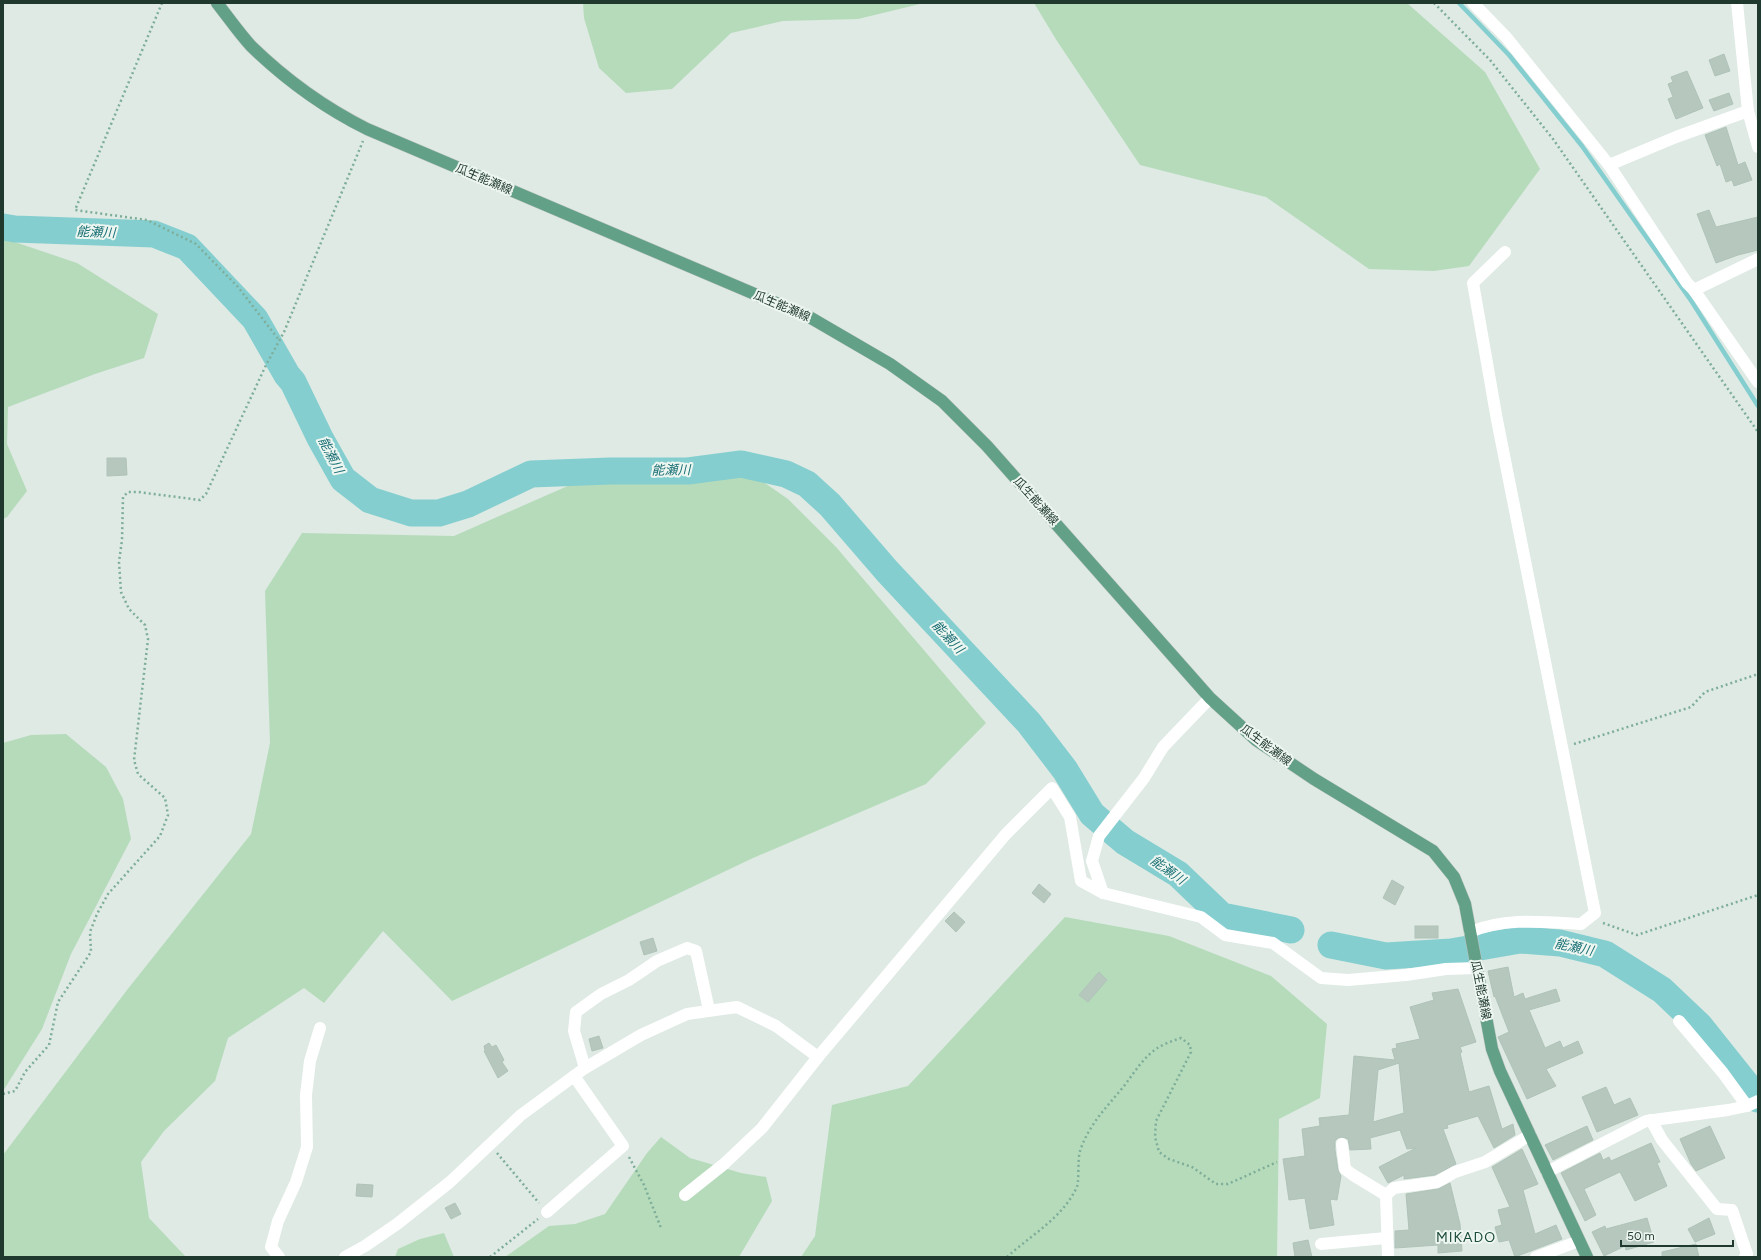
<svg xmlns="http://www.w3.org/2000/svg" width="1761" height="1260" viewBox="0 0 1761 1260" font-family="Figtree,'Noto Sans JP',sans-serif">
<rect width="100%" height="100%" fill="#deeae3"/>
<g fill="#b6dbbb">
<polygon points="583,3 924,3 858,19 783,21 731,33 672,89 626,93 599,68 584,18"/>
<polygon points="1034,3 1407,3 1485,72 1540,169 1469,266 1434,271 1369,269 1266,197 1140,165 1057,41"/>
<polygon points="3,238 77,263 158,314 144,358 95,374 8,407 7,444 27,491 7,517 3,519"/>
<polygon points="604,470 749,472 788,499 836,547 986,723 926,784 753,858 452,1001 383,931 324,1003 304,988 228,1038 215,1081 164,1131 141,1162 149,1218 186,1257 3,1257 3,1155 127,990 251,834 270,743 265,591 302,533 454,536"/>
<polygon points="66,734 106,767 123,799 131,839 71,954 42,1029 3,1091 3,743 31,735"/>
<polygon points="1065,917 1169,936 1271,976 1327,1024 1320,1098 1279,1119 1277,1257 801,1257 815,1236 832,1105 908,1086"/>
<polygon points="661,1137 690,1158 741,1173 766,1177 772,1201 739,1257 505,1257 549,1226 575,1224 605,1214 647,1153"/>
<polygon points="444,1233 454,1257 395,1257 398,1249 420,1239"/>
</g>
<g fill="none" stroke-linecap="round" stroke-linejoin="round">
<polyline stroke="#84ced0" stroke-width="4.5" points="1459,3 1509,55 1582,146 1692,302 1758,406"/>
<g stroke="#84ced0" stroke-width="27">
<polyline points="3,227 15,229 154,234 187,247 255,319 287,375 293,382 320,438 343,479 370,500 411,513 439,513 468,504 531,474 610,471 688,471 741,464 786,474 807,484 830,505 887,571 1029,723 1065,770 1092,814 1125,842 1178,874 1222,916 1291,930"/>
<polyline points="1331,945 1386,956 1451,952 1520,940 1560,943 1605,954 1662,990 1699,1025 1758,1099"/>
</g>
</g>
<g fill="#b6c7be" stroke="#b0c3b9" fill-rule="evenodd">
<polygon points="1724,54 1730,71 1715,76 1709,60"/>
<polygon points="1687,71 1703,108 1676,119 1668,99 1673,97 1668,84 1673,82 1671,77"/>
<polygon points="1729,93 1733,104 1714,111 1709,100"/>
<polygon points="1726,127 1738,165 1745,162 1752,180 1734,186 1732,180 1726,182 1720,164 1717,166 1705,135"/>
<polygon points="1709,210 1716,227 1758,217 1758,250 1738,255 1716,263 1697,214"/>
<polygon points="107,458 126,458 127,475 107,476"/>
<polygon points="1392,880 1404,887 1395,905 1383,898"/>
<polygon points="1039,884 1051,894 1044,903 1032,893"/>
<polygon points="954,912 965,922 956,932 945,921"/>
<rect x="1415" y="926" width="23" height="12"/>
<polygon points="653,938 657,951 644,955 640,942"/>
<polygon points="1508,967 1514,997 1523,993 1525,999 1556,989 1560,1001 1529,1010 1545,1048 1560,1041 1563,1048 1578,1041 1583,1053 1546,1069 1556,1086 1527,1099 1498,1037 1509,1032 1495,996 1494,997 1488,971"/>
<polygon points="1099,972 1107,980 1088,1002 1079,995"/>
<path d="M1458,989L1476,1042L1460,1047L1462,1052L1460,1053L1469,1092L1489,1086L1502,1129L1513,1124L1515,1135L1494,1148L1478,1116L1447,1125L1448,1128L1443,1129L1456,1164L1435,1175L1404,1179V1175L1388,1183L1379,1167L1416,1148L1407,1149L1400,1130L1370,1138L1371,1149L1350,1150L1348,1139L1342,1137L1338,1138L1335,1141V1150L1338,1170L1341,1176L1337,1200L1330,1199L1334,1225L1310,1229L1305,1198L1289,1200L1283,1159L1305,1156L1302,1129L1320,1126L1319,1118L1349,1115L1354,1056L1395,1060L1392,1049L1397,1048L1396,1044L1420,1039L1410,1007L1434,1000L1432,993ZM1399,1063L1404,1113L1373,1122L1378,1070Z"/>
<polygon points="599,1036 603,1048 592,1051 589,1039"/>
<polygon points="489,1043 492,1047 496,1045 504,1060 502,1062 508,1071 498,1078 484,1051 485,1051 484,1046"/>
<polygon points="1606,1087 1614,1105 1630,1098 1638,1115 1597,1132 1582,1097"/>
<polygon points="1587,1126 1593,1140 1553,1160 1545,1145"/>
<polygon points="1710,1126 1725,1158 1696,1171 1691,1164 1680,1139"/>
<polygon points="1651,1143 1660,1162 1657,1163 1667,1186 1635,1201 1620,1172 1584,1189 1596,1215 1585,1221 1561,1173 1600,1153 1603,1160 1609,1157 1611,1161"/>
<polygon points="1522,1149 1538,1184 1523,1190 1535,1234 1556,1225 1562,1239 1515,1257 1509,1240 1499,1242 1495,1227 1502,1225 1498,1210 1510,1207 1492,1167"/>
<polygon points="1450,1183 1460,1224 1462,1251 1438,1253 1438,1245 1395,1248 1395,1231 1409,1230 1406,1194 1438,1189"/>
<polygon points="357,1184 373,1185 372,1197 356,1196"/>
<polygon points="455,1203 461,1214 451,1219 445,1208"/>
<polygon points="1647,1218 1654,1242 1626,1250 1625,1246 1604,1256 1592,1232 1605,1226 1606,1229"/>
<polygon points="1709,1218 1715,1234 1695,1242 1688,1229"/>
<polygon points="1308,1240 1312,1257 1295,1257 1293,1243"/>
<polygon points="1696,1244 1699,1257 1662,1257 1662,1252"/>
</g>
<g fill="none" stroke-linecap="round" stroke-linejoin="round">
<g stroke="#bcc4c1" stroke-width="13">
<path id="major" d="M217,3C228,17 239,33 251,46C285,79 325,108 367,129L811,318L890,364L942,401L987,446L1210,698L1256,740L1314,779L1433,851L1454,877L1465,904L1492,1049L1500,1071L1587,1257"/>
</g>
<g stroke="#7eae99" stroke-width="2.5" stroke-dasharray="2 3" stroke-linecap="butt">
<polyline points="162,3 75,210 147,220 196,244 238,287 279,340"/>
<polyline points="1434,3 1490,60 1553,139 1758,432"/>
<polyline points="1574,744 1691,707 1705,692 1758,674"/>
<polyline points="1603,923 1637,935 1758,895"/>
<polyline points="3,1094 15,1091 25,1072 49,1045 58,1002 91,952 90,932 97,914 108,894 160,836 168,815 165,798 138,774 134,760 148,639 145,625 129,609 121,592 119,562 122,540 123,497 128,492 138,492 200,500 206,494 266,365 284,332 363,141"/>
<polyline points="497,1153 539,1203"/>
<polyline points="629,1157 644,1185 661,1228"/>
<polyline points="490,1257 538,1219"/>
<path d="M1007,1257C1031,1235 1061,1219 1076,1189C1080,1183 1077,1161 1080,1151C1089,1124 1107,1107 1124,1086C1134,1073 1142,1059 1156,1049C1163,1044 1172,1041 1181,1038L1190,1045L1191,1052L1156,1121L1155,1137L1159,1152L1169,1159L1192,1167L1216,1184H1228L1277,1162"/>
</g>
<g stroke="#fff" stroke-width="12">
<polyline points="1473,3 1506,37 1609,165 1687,283 1694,290 1758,382"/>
<polyline points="1737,3 1748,111 1758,147"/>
<polyline points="1609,165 1676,137 1748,111"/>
<polyline points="1694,290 1758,259"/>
<polyline points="1103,893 1092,861 1099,836 1144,778 1163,747 1210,698"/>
<path d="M1470,932C1506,917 1544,922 1581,924L1595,913L1497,420L1473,283L1505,252"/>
<polyline points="1679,1021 1723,1073 1747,1106"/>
<polyline points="585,1068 574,1031 576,1012 601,994 629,980 657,961 687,948 696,951 709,1010"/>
<polyline points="1651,1120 1662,1140 1717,1209 1732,1210 1747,1254 1745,1257"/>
<polyline points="1342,1144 1345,1169 1353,1175 1386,1195"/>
<polyline points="1547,1172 1646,1121 1728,1110 1747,1106 1758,1101"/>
<polyline points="685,1195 724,1164 762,1128 818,1057"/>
<polyline points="547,1212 623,1146 574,1076"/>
<polyline points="1321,1244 1386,1238"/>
<polyline points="1388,1256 1386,1195 1394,1188 1437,1182 1455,1172 1485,1162 1530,1135"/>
<polyline points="279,1257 271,1247 278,1221 296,1182 307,1147 306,1095 310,1061 320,1028"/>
<polyline points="345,1257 365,1246 397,1224 450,1182 521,1115 585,1068 641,1035 687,1014 737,1007 776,1026 818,1057 1006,834 1052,788 1070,817 1081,881 1103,893 1201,917 1225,935 1273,943 1321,978 1348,980 1406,975 1446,969 1477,968"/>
<polyline points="1536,1257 1579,1241"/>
</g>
<use href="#major" stroke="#62a088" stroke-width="12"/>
</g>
<g text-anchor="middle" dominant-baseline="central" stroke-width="4" stroke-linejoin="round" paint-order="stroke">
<g font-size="12" fill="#1f392f" stroke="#eef6f1">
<text transform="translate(484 179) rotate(23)">瓜生能瀬線</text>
<text transform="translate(782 306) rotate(23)">瓜生能瀬線</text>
<text transform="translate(1036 501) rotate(48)">瓜生能瀬線</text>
<text transform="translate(1266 745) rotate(37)">瓜生能瀬線</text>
<text transform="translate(1481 990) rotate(79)">瓜生能瀬線</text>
</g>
<g font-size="13" font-style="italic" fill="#1a7075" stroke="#eef6f1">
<text transform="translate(96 232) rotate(2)">能瀬川</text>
<text transform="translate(331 455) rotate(63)">能瀬川</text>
<text transform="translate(671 470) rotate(-1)">能瀬川</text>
<text transform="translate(948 637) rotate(47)">能瀬川</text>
<text transform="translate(1168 870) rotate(35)">能瀬川</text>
<text transform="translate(1574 947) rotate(12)">能瀬川</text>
</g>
<g font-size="14" letter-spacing="1" fill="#1b4b3a" stroke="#eef6f1">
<text x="1466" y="1237">MIKADO</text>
</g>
</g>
<rect width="1761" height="1260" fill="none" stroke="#1f392f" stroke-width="8"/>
<path d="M1621 1240v6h112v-6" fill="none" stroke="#1f392f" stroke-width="2"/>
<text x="1627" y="1240" font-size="12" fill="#1f392f" stroke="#eef6f1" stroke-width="3" paint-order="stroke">50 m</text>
</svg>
